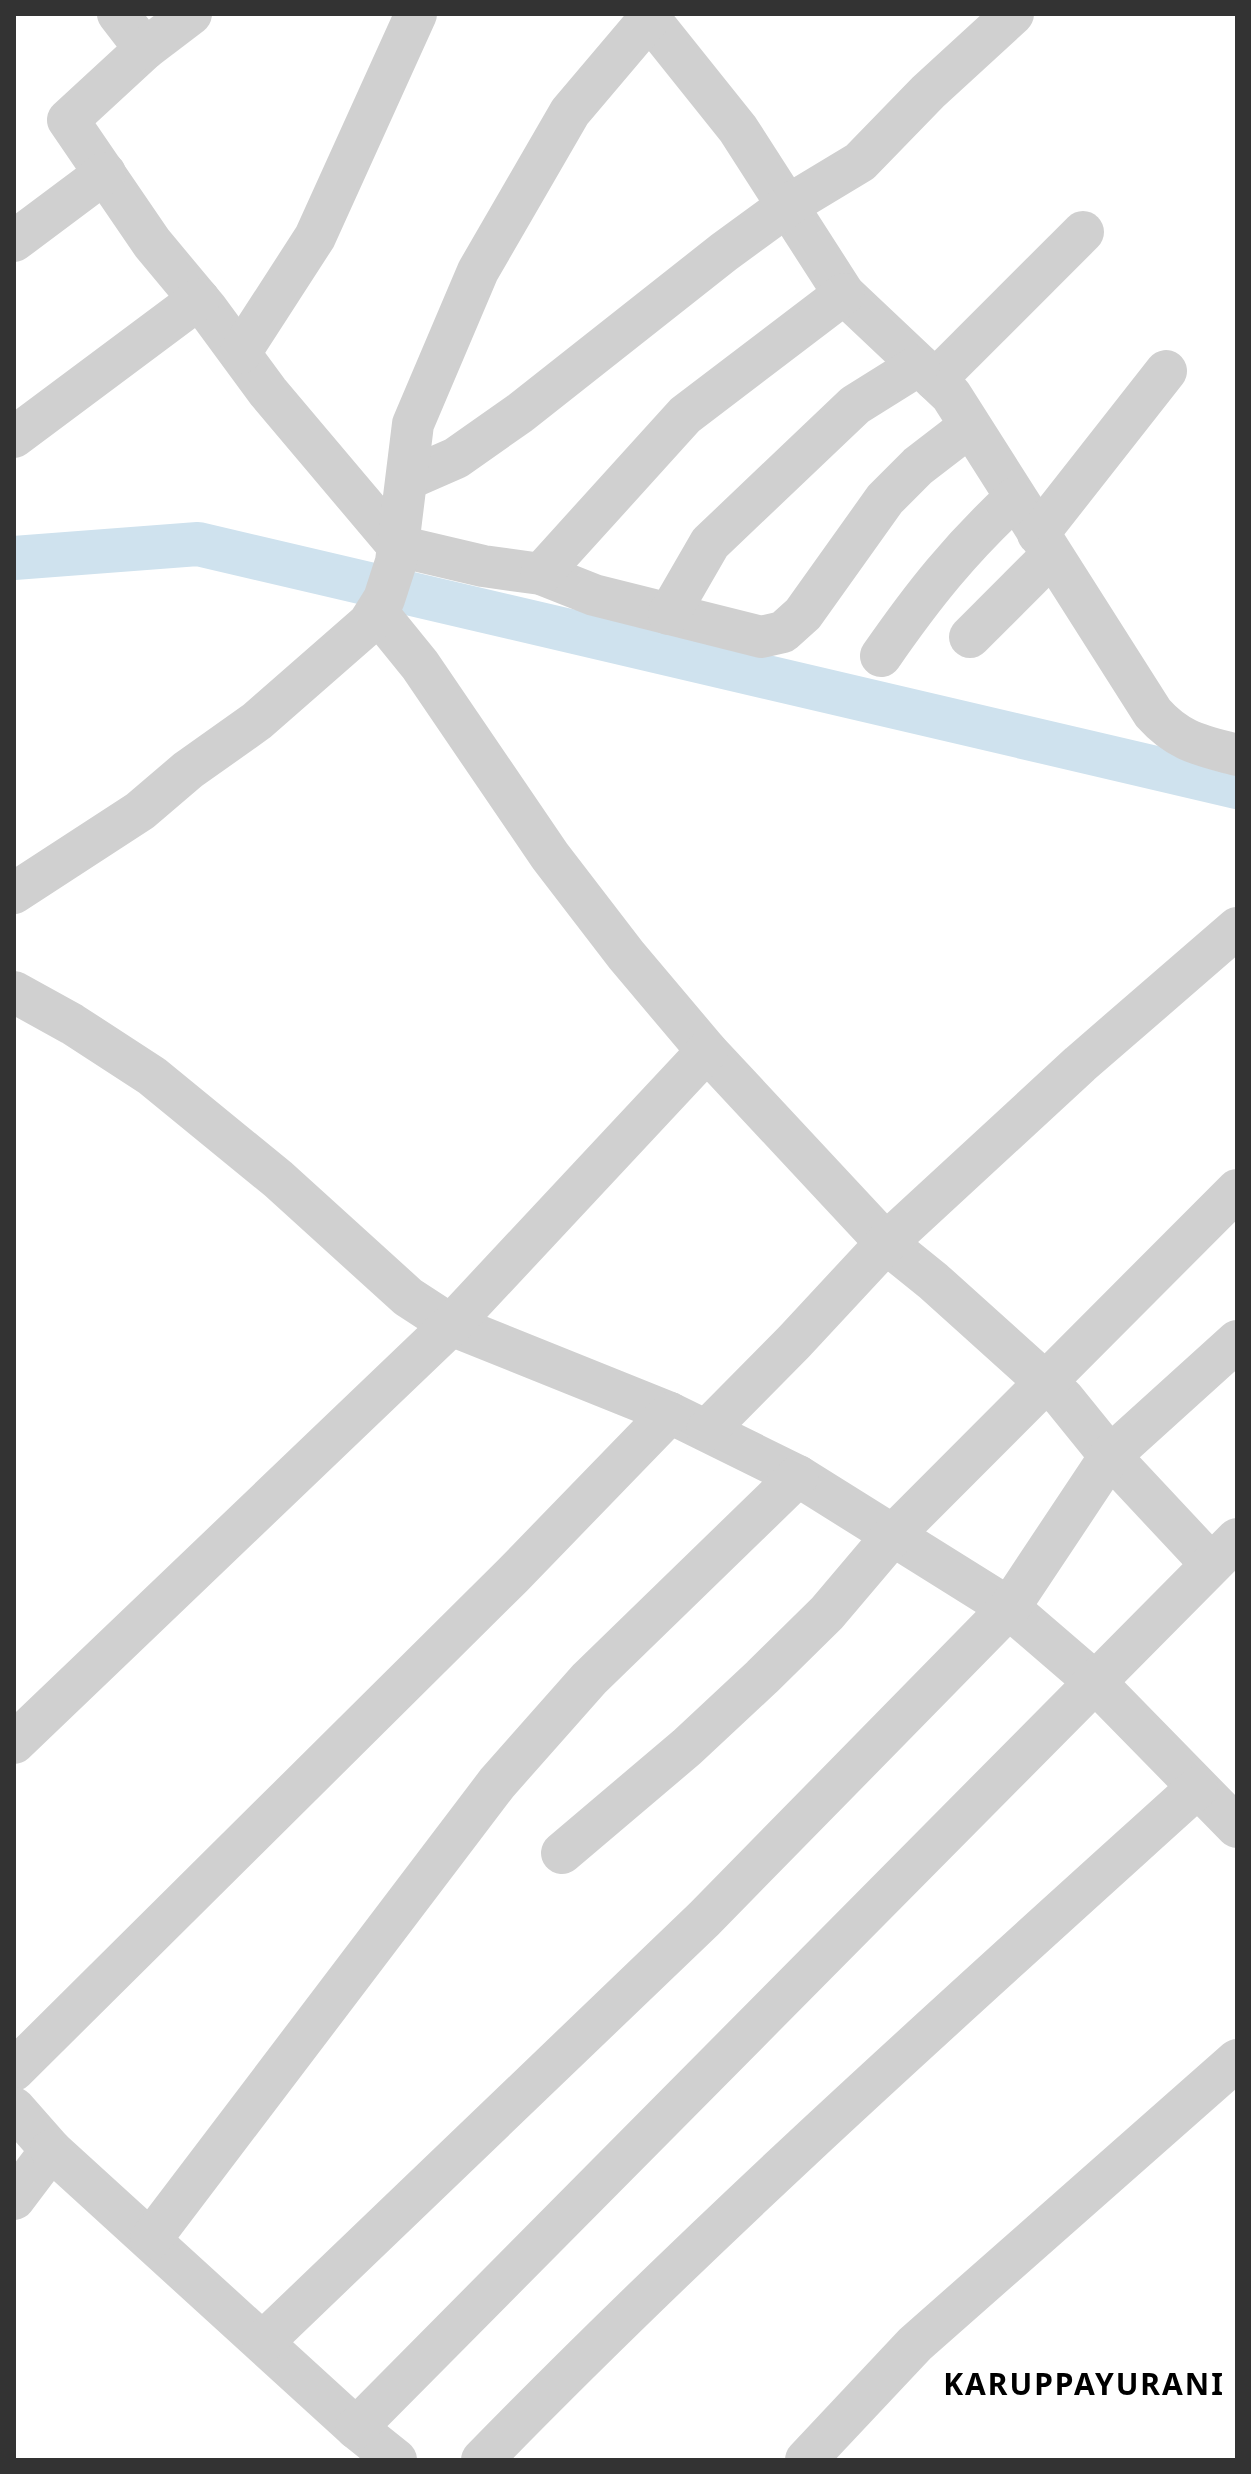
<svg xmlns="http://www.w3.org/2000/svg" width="1251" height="2474" viewBox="0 0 1251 2474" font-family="'Noto Sans',sans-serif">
<rect width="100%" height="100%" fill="#fff"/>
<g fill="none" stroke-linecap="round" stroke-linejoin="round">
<polyline stroke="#cfe2ee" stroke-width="44" points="14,558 198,544 1237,787"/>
<g stroke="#d0d0d0" stroke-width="42">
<polyline points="118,14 145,49 68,120 152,243 207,309 268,392 398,546 483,566 541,574 594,595 761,637 783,632 803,614 885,499 918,466 970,426"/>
<path d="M650,19L738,129L844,294L951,395L1153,713C1179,742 1200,745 1237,755"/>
<polyline points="145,49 191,14"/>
<polyline points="14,241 105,173"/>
<polyline points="240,353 315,237 416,14"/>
<polyline points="935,380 1083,232"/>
<polyline points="14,437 199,299"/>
<polyline points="408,479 456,458 520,413 724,252 787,206 860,162 928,92 1013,14"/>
<polyline points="1038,534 1166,371"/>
<polyline points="541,574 685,415 844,294"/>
<polyline points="377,612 420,665 550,856 626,955 707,1051 886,1243 933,1281 1063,1398 1110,1456 1211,1564"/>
<polyline points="669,614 710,543 855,405 919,365"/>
<polyline points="970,637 1051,556"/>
<path d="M881,656C924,594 960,549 1015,498"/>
<polyline points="14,893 140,811 188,770 257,721 369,623 384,599 396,562 413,424 478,271 570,112 653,14"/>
<polyline points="14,992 72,1024 152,1076 278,1179 408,1297 451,1325 670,1413 798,1476 1009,1608 1095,1682 1237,1827"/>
<polyline points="707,1430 794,1342 886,1243 1080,1064 1237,928"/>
<polyline points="14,1743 451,1325 707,1051"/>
<polyline points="562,1853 687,1747 762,1677 827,1613 894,1534 1237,1190"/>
<polyline points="14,2070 512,1576 670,1413"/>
<polyline points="14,2108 51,2150 14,2199"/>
<polyline points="51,2150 356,2428 396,2460"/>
<polyline points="151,2239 497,1783 589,1679 798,1476"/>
<polyline points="263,2342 704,1919 1009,1608 1110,1456 1237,1341"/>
<polyline points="356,2428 1237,1539"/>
<path d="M482,2460C710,2226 954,2008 1197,1788"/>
<polyline points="806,2460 915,2344 1237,2060"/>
</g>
</g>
<g text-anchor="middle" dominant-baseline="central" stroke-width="8" stroke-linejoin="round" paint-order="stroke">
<g font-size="30" font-weight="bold" letter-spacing="2" fill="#000" stroke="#fff">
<text x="1084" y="2383">KARUPPAYURANI</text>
</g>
</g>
<rect width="1251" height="2474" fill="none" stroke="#333333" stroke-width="32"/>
</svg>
